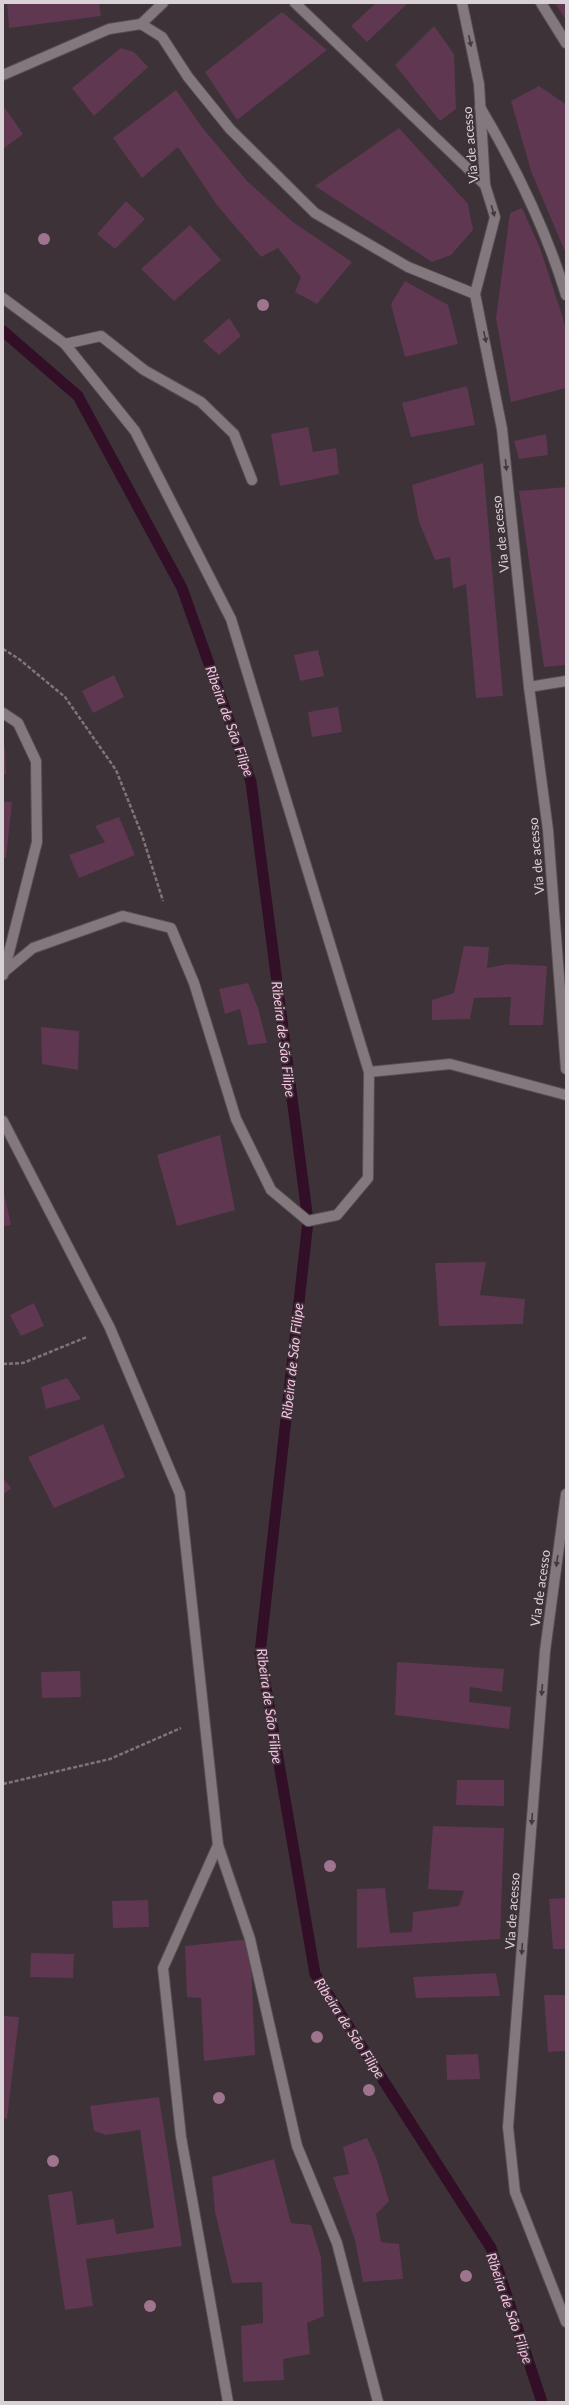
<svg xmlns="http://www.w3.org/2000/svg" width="569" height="2405" viewBox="0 0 569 2405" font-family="Lato,sans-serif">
<rect width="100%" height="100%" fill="#3c3238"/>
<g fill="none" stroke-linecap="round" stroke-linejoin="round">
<polyline stroke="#320e27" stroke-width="11" points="3,331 78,396 182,588 251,782 308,1221 260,1653 315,1974 491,2248 542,2402"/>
</g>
<g fill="#5f3751">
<polygon points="7,3 99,3 101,16 9,28"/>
<polygon points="376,3 408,3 367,42 351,26"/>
<polygon points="555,3 566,3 566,20"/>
<polygon points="282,12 327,50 237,120 205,72"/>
<polygon points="434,26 454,54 456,109 440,121 395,65"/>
<polygon points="121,48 134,52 148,67 94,116 72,88"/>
<polygon points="539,86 564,103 566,107 566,254 531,171 511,101"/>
<polygon points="176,90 201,126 247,181 293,222 352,262 317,304 295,292 301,277 278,248 261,257 217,205 178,147 142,178 113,138"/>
<polygon points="5,108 23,134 3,149 3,109"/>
<polygon points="399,128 468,204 473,230 451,255 432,262 315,186"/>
<polygon points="126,201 145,219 115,249 97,234"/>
<polygon points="522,208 540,248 563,318 566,331 566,388 511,402 496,318 510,213"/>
<polygon points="190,225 221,260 174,301 141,269"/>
<polygon points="405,281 448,305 458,344 405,357 391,304"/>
<polygon points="229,318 241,336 219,355 203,341"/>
<polygon points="467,386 475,425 411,437 402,403"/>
<polygon points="308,427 313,452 336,448 339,474 280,486 271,434"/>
<polygon points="546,434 548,455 519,459 514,441"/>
<polygon points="483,463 503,696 476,698 466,584 453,589 450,557 435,560 419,522 412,485"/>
<polygon points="566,487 566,665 544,667 519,491"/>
<polygon points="318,650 324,676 300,681 294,655"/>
<polygon points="114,675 124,697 93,713 82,691"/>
<polygon points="338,707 342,732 312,737 308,712"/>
<polygon points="3,747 5,747 6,774 3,774"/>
<polygon points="3,802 12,802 6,858 3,858"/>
<polygon points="119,817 135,855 79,878 69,855 105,842 95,826"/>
<polygon points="464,946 489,947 487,968 508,964 547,966 543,1025 509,1025 511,997 474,998 470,1019 432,1020 432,1000 454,993"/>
<polygon points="248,983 258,1008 267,1043 248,1045 240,1009 225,1014 219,989"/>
<polygon points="41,1027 79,1031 78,1070 42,1064"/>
<polygon points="220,1135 235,1210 177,1226 157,1155"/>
<polygon points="3,1189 11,1225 3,1226"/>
<polygon points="486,1262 480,1295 525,1299 523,1324 439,1326 435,1263"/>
<polygon points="34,1303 44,1326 21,1336 10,1315"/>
<polygon points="67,1378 81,1399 46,1409 41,1387"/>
<polygon points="103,1424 125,1477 54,1508 28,1457"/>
<polygon points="3,1478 11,1488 3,1495"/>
<polygon points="397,1662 504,1669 502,1692 470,1687 469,1702 511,1707 509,1729 395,1715"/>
<polygon points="80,1671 81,1697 42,1698 41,1672"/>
<polygon points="457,1780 504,1780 504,1806 456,1805"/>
<polygon points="433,1826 504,1828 500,1939 357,1948 357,1889 385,1888 390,1933 412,1932 413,1912 459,1906 464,1891 428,1889"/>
<polygon points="566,1898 566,1949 553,1949 549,1899"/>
<polygon points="148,1900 149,1927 113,1928 112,1901"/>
<polygon points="250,1939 255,2055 204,2061 201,1998 187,1997 185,1946"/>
<polygon points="31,1953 74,1954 73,1978 30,1977"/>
<polygon points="496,1973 500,1996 416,1998 413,1977"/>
<polygon points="544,1995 566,1995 566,2051 548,2052"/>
<polygon points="3,2016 19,2017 7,2119 3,2118"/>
<polygon points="478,2054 480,2079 447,2080 446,2055"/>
<polygon points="159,2097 182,2246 86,2259 93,2306 65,2310 48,2195 72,2191 77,2225 114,2219 116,2234 154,2228 140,2130 106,2135 94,2131 90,2106"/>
<polygon points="367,2138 377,2160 389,2201 376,2214 381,2242 399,2244 403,2279 363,2282 355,2240 333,2177 349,2174 343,2147"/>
<polygon points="274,2159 291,2223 311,2225 321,2257 324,2316 307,2323 310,2354 283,2359 284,2380 243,2382 241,2326 263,2323 262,2282 232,2283 215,2212 212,2177"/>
</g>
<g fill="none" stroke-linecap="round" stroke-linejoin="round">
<g stroke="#564e52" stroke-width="12">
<g id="service">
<polyline points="541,3 566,43"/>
<path d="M480,107C515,166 546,229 566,295"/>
<polyline points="218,1845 250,1939 297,2146 337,2243 378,2402"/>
</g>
</g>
<g stroke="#564e52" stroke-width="12">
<g id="minor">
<polyline points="295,3 485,185"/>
<polyline points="462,3 479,84 485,185 495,217 475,294 502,429 529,687 548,830 566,1069"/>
<polyline points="141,24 163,3"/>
<polyline points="3,75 109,29 141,24 162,37 188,77 230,129 315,213 408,267 475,294"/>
<polyline points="3,298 65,344 101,336 144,370 201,402 234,434 252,480"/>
<polyline points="65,344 135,431 231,619 369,1072"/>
<polyline points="529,687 566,681"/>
<polyline points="3,713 18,723 36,761 37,842 4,972"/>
<polyline points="3,975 4,972 33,948 123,916 171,928 194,983 236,1119 271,1190 308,1221 337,1215 368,1178 369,1072 450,1064 566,1095"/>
<polyline points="3,1121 110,1328 180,1494 218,1845 163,1968 181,2137 228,2402"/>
<polyline points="566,1494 545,1651 508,2127 515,2192 566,2322"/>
</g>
</g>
<g stroke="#7e757b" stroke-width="2.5" stroke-dasharray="4 2" stroke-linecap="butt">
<polyline points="3,649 19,659 65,697 116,770 142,835 163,901"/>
<polyline points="3,1364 23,1363 87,1337"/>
<polyline points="3,1784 110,1759 181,1728"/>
</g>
<use href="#service" stroke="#83787e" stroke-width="10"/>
<use href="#minor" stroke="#83787e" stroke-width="10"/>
</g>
<g fill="#9e748e">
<circle cx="44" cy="239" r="6"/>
<circle cx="263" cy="305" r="6"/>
<circle cx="330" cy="1866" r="6"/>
<circle cx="317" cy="2037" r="6"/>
<circle cx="369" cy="2090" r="6"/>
<circle cx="219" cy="2098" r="6"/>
<circle cx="53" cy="2161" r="6"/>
<circle cx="466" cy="2276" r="6"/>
<circle cx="150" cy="2306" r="6"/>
</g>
<defs><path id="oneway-solid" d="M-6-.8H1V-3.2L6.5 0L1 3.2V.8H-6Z"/></defs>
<g fill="#43393f">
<use href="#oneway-solid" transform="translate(470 41) rotate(78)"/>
<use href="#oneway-solid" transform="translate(493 211) rotate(74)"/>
<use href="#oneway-solid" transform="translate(485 337) rotate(78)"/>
<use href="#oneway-solid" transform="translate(506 465) rotate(84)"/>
<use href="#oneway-solid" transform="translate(557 1561) rotate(98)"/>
<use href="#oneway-solid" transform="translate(542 1690) rotate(94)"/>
<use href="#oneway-solid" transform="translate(532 1819) rotate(94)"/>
<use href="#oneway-solid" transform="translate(522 1949) rotate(94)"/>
</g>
<g text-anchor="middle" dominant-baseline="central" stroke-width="4" stroke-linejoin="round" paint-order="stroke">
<g font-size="13" fill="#d8d2d6" stroke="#3c3238">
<text transform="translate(470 145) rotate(-95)">Via de acesso</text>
<text transform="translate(500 534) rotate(-96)">Via de acesso</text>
<text transform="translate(536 856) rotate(-95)">Via de acesso</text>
<text transform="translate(540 1588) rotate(-82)">Via de acesso</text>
<text transform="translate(512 1911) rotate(-86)">Via de acesso</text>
</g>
<g font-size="14" font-style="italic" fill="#f9c1e3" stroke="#3c3238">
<text transform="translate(230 721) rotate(70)">Ribeira de São Filipe</text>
<text transform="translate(284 1039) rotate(83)">Ribeira de São Filipe</text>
<text transform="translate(292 1361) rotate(-84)">Ribeira de São Filipe</text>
<text transform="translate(270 1706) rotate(82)">Ribeira de São Filipe</text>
<text transform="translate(350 2028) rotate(57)">Ribeira de São Filipe</text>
<text transform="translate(510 2308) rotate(71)">Ribeira de São Filipe</text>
</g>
</g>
<rect width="569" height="2405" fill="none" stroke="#d8d2d6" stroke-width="8"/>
</svg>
